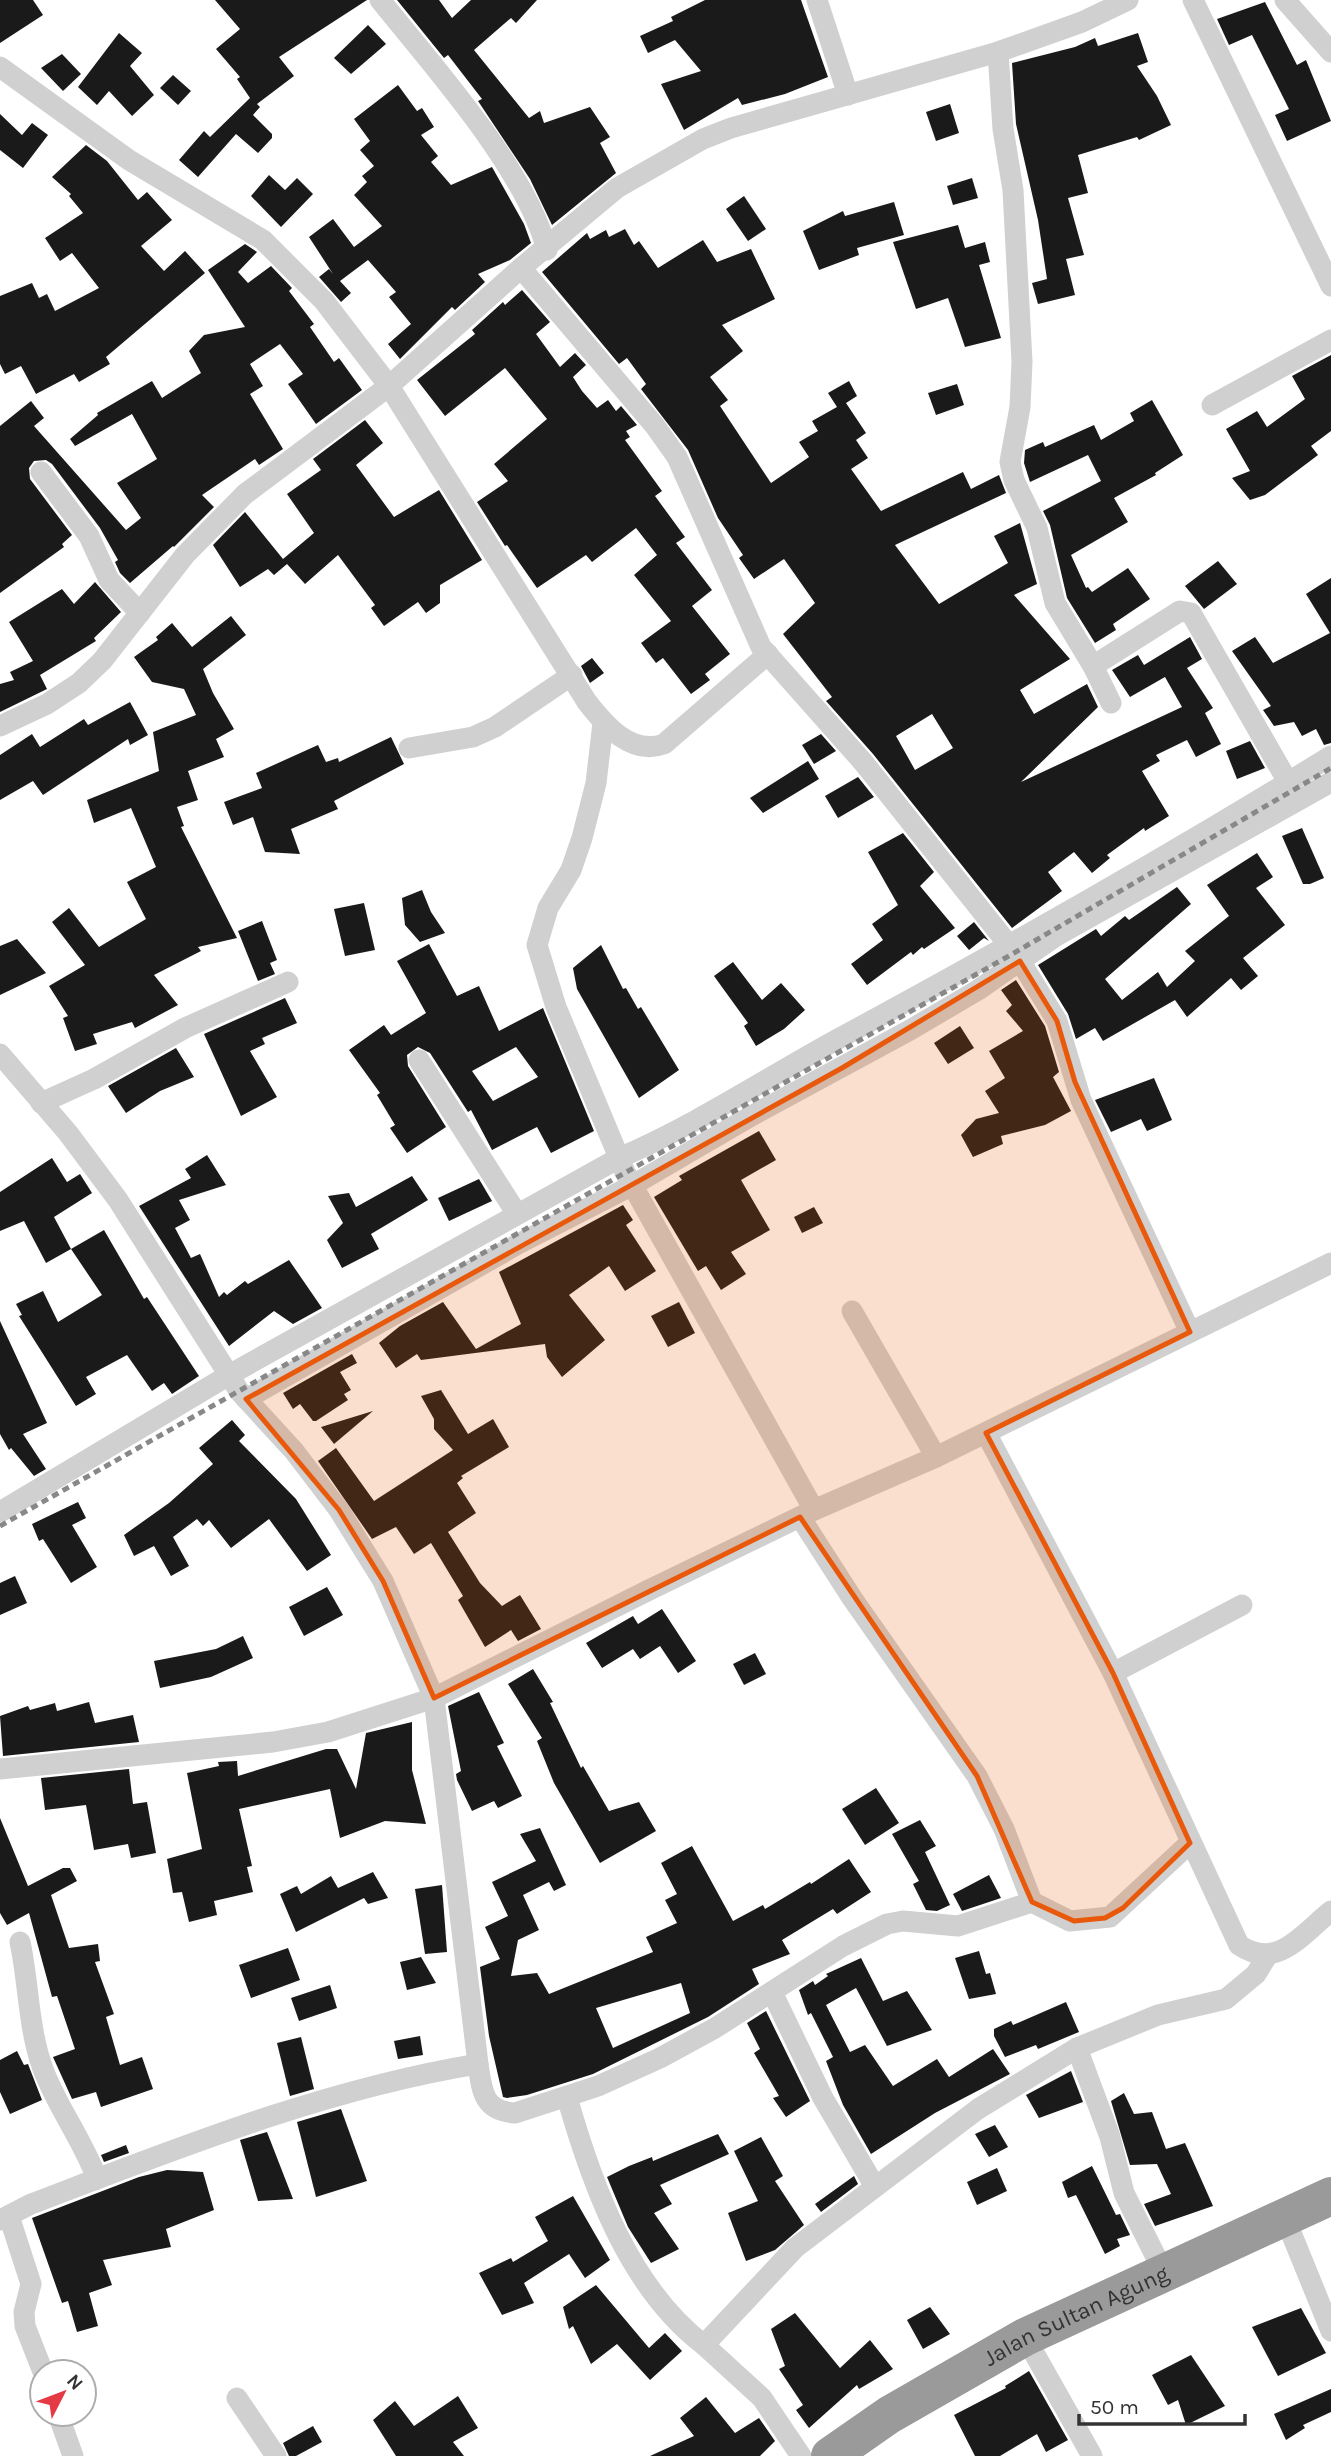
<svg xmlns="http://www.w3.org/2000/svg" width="1331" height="2456" viewBox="0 0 1331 2456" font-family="Karla,sans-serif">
<rect width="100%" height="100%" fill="#fff"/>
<g fill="#1a1a1a" fill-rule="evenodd">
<polygon points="0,0 33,0 43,15 0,43"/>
<polygon points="215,0 367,0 279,57 294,76 257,104 260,107 253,115 272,134 272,138 258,153 236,134 198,177 179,160 204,131 210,137 250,98 237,79 240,77 216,49 240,29"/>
<polygon points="397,0 439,0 452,18 471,0 537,0 516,23 511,18 474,50 529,118 540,111 544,123 590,107 610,137 600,143 616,173 552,225 530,179 478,101 482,99 448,55 444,58"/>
<polygon points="705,0 801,0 828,77 785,94 742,105 738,98 684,130 661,84 701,71 675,40 648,53 640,36 673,21 671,17"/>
<polygon points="1265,2 1297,65 1306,60 1331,121 1287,141 1275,115 1289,109 1252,35 1229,45 1217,19"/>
<polygon points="368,25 386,44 351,74 334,58"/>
<polygon points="119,33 142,53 130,66 154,95 132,116 109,91 97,105 78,87"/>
<polygon points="1138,33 1148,62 1137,66 1157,96 1171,125 1139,140 1137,137 1078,155 1088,193 1068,198 1084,255 1066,259 1075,295 1038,304 1032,283 1047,279 1038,220 1016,124 1012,63 1075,47 1095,38 1098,46"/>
<polygon points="62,54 81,74 63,91 41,68"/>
<polygon points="173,75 191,91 178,105 160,88"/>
<polygon points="398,85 417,111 422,108 434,127 421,135 438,156 431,162 451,185 492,167 524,224 531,243 510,260 478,274 485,282 455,310 452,307 400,359 388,344 411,324 389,297 396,292 368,260 340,281 351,293 341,302 319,277 329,269 333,274 309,237 333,219 354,247 382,226 354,195 367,182 362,176 374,166 360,150 370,141 354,119"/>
<polygon points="950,104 959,133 936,141 926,112"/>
<polygon points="0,114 22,135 32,123 48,135 23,168 0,150"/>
<polygon points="86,145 107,161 138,200 147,192 172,220 141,246 164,271 185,251 205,273 106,357 110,364 79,382 74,374 36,394 21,366 5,374 0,364 0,296 32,283 39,298 47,294 55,311 99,288 72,253 60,261 45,238 83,213 69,196 71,194 52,177"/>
<polygon points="269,175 285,190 297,178 313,194 281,227 251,196"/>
<polygon points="972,178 978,198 953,205 947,186"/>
<polygon points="744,196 766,229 748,241 726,209"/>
<polygon points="894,202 904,235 857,248 859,255 819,270 803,231 843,211 845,216"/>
<polygon points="958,225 965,248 985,242 990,262 979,265 1001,338 965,347 948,298 916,309 893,242"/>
<path d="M625,229L634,245L639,241L658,268L703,240L717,262L751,249L775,299L722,325L743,351L710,377L728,400L720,406L771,483L809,457L799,442L818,431L812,421L837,407L828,393L849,381L857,396L846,403L866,433L856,440L868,458L851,469L881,511L963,472L971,489L999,475L1006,493L895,545L939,604L1008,563L994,536L1020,523L1037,584L1014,595L1070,659L1020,690L1034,714L1087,684L1098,707L1021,782L1182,707L1165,677L1130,697L1112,670L1138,655L1144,665L1190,637L1202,659L1187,668L1213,708L1205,713L1221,744L1196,757L1187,740L1156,755L1160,761L1142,771L1169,816L1145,831L1144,828L1107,855L1110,858L1092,873L1074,852L1048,872L1062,891L1012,928L873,754L826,701L832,697L783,634L815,603L784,559L754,579L739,558L743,555L718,518L688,450L641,389L646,384L627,358L619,364L542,272L587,233L590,239L606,230L609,237ZM932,714L953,748L915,770L896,736Z"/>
<polygon points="245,244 257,252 238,272 248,283 271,266 292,288 289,291 314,324 310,327 334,362 339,358 362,390 316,424 288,384 303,374 280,344 250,364 263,386 250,394 283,449 259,465 255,459 202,495 214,507 174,547 173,546 130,583 120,573 115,562 118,560 100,528 52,464 46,460 34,461 29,468 30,479 72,535 62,544 64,547 0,593 0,426 31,401 44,418 34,426 126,530 141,518 117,483 157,459 132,414 75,446 70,439 98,415 97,413 152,381 162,398 201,373 189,351 204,335 245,327 208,270"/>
<polygon points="522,290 550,322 536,334 560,367 575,353 586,365 573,377 582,391 597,408 608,400 616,411 621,406 637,425 626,431 630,437 625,440 662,491 655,496 685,537 676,543 712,590 692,606 730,654 705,674 710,680 691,694 663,658 656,663 641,643 671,621 634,575 657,555 636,528 592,562 586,555 537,588 507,545 505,546 477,502 508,481 494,464 547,419 505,368 445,416 417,380 475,334 472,330 503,302 505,305"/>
<polygon points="1331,355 1331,431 1311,446 1318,455 1265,495 1250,500 1232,478 1250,471 1226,429 1257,411 1267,427 1305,399 1292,376"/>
<polygon points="957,384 964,405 936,415 928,393"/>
<polygon points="1152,400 1183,455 1155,473 1156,475 1114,498 1128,522 1071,555 1086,588 1088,587 1092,592 1128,568 1150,599 1113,624 1116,630 1095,643 1067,598 1050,525 1043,511 1101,481 1088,455 1030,482 1024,463 1025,450 1043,442 1045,447 1094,425 1101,440 1134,421 1130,413"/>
<polygon points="365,420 383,443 356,465 394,517 439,490 482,560 440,585 440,603 426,613 418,602 384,626 371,608 375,605 338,555 305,584 287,564 274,575 268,569 240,587 213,545 245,512 283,559 314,533 287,494 321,470 313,459"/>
<polygon points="1218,561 1237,584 1204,609 1185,586"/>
<polygon points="1331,578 1331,743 1324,745 1316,729 1302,736 1294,722 1274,726 1263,710 1271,706 1232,651 1255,637 1273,663 1330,633 1306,594"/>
<polygon points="95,582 121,612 94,638 96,641 40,675 47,689 0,712 0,684 14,680 10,672 33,661 9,622 62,589 74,604"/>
<polygon points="231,616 246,635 203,669 213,693 234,729 216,739 224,757 188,771 198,800 177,807 184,826 181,827 237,938 198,947 201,951 154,975 178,1005 135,1028 132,1022 93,1034 97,1044 75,1051 63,1018 68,1016 49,986 85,965 52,922 69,908 99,947 146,919 127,882 156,867 131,808 94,823 87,800 159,771 153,732 196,715 184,689 152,682 134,657 158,640 156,637 172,623 192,647"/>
<polygon points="592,658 604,673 590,683 581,666"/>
<polygon points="130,702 148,735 130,745 128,739 43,795 33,781 0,800 0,755 32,734 40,747 84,719 88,725"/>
<polygon points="821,734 836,751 814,764 802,745"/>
<polygon points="391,737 404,764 334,801 338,809 291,829 300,854 265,852 253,817 233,825 224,802 262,788 256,773 318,745 326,762 338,758 339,762"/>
<polygon points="1250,741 1265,768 1237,779 1226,751"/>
<polygon points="808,761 819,779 763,813 750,798"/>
<polygon points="858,777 874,797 838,818 825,796"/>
<polygon points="1302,828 1324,878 1310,884 1303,884 1282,836"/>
<polygon points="903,833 934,872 920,886 955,928 924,949 922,947 913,955 911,952 867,985 851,964 883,940 872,924 898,905 868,852"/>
<polygon points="1257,853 1273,877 1256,888 1285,925 1243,958 1258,976 1241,990 1231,978 1187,1017 1175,1000 1103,1041 1095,1028 1076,1039 1068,1014 1038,965 1096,929 1101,936 1125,916 1129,920 1177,887 1191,904 1105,979 1122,1000 1158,972 1167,987 1195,961 1185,951 1229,916 1207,885"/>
<polygon points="422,890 431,912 445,933 420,942 405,925 402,898"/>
<polygon points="364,903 375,950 345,956 334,909"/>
<polygon points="262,921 277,960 270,963 275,974 258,981 238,931"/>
<polygon points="974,922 989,941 984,938 969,950 957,936"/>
<polygon points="17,939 46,973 0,995 0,946"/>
<path d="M429,944L457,996L479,986L499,1031L543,1008L594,1131L551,1153L537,1127L492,1150L471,1110L468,1112L430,1053L418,1047L407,1055L408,1066L446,1127L407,1153L390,1128L395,1125L377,1095L380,1093L349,1050L384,1025L391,1035L426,1013L397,961ZM516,1047L538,1077L493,1101L472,1071Z"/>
<polygon points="601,945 623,989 626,988 638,1009 641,1007 679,1070 639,1098 577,989 573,968"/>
<polygon points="733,962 762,1000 781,983 805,1010 784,1029 756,1046 744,1026 748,1023 714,976"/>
<polygon points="1016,980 1045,1026 1059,1072 1053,1077 1071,1111 1045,1125 1001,1136 1003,1144 973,1157 961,1135 976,1119 999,1113 985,1091 1005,1078 989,1051 1023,1031 1006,1011 1012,1005 1001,990"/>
<polygon points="285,998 297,1023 262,1038 265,1044 250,1051 277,1097 241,1116 204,1034"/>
<polygon points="960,1026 974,1048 948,1064 934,1043"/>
<polygon points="176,1048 194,1077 160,1091 126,1113 108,1086"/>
<polygon points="1154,1078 1172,1120 1147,1131 1141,1119 1111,1132 1095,1100"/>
<polygon points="759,1131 776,1160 741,1180 770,1230 731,1252 746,1274 721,1290 706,1266 698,1271 654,1197 682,1180 679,1176"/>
<polygon points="207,1155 226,1185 179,1200 190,1220 175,1228 191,1258 200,1254 219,1297 224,1292 227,1295 245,1281 248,1284 289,1260 322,1308 293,1324 274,1311 229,1346 139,1206 191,1178 185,1169"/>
<polygon points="52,1158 67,1182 80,1174 92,1193 54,1217 71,1249 46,1263 24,1221 0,1231 0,1192"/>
<polygon points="412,1176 428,1200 371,1234 379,1249 342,1268 327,1240 343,1223 328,1196 349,1193 356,1207"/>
<polygon points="479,1179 492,1201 449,1221 438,1198"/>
<polygon points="623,1205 633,1220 626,1225 656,1271 625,1291 609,1266 569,1295 605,1340 562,1377 547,1357 545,1344 421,1360 417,1354 396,1368 379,1343 400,1326 443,1302 476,1349 521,1324 499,1272"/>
<polygon points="814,1207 823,1223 802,1233 794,1217"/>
<polygon points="104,1230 144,1299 147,1297 199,1376 172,1394 164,1383 152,1391 127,1355 86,1377 96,1394 76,1406 19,1316 22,1315 16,1304 43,1291 58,1322 102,1295 71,1249"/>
<polygon points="679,1302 695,1333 668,1347 651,1316"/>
<polygon points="0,1321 47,1423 23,1434 46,1469 34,1476 11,1448 9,1450 0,1434"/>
<polygon points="352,1354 357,1363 340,1372 351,1390 344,1394 348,1400 316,1421 313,1421 300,1404 293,1409 283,1393"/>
<polygon points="441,1390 468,1434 493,1419 509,1447 461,1476 463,1478 457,1483 476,1513 448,1532 480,1583 502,1606 520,1595 541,1629 518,1641 511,1630 485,1647 458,1600 463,1596 431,1543 414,1554 396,1527 372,1539 318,1461 336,1448 374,1501 453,1450 434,1429 434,1419 421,1396"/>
<polygon points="373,1411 334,1444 321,1427"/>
<polygon points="232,1420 245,1435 239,1441 296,1499 331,1555 307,1571 269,1519 231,1548 209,1520 203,1526 197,1519 173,1537 189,1566 171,1576 154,1546 134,1556 124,1535 169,1503 213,1464 199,1448"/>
<polygon points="78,1502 86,1518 72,1525 97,1567 71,1583 43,1539 39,1541 32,1524"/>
<polygon points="15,1576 27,1603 0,1615 0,1583"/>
<polygon points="327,1587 343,1615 304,1636 289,1607"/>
<polygon points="662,1609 696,1661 678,1673 660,1646 640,1659 633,1649 602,1668 586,1643 633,1616 638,1624"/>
<polygon points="243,1636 253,1658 211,1677 160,1688 154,1661 216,1649"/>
<polygon points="755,1653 766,1674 744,1685 733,1664"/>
<polygon points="533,1669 553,1702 550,1703 581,1768 583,1766 609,1811 639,1802 656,1831 600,1863 554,1783 537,1741 542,1738 508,1684"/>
<polygon points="479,1692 504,1743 497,1746 522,1796 498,1808 494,1801 472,1811 457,1780 456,1774 461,1771 448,1706"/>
<polygon points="89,1702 95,1723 133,1715 139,1742 3,1756 0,1716 28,1706 30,1710 55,1703 57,1711"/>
<polygon points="412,1722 412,1770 426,1824 385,1821 340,1838 330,1789 239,1809 252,1866 247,1867 253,1892 214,1901 217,1915 189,1922 182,1892 173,1893 167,1859 202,1849 187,1773 219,1766 218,1762 237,1761 238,1776 326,1749 337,1749 356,1789 366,1733"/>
<polygon points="129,1769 133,1804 147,1802 156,1853 131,1858 128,1844 94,1850 86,1805 45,1810 41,1778"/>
<polygon points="876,1788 899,1823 865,1845 842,1809"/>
<polygon points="0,1818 28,1886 63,1868 70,1868 77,1881 51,1895 69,1948 98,1944 100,1961 95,1962 114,2014 106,2017 120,2065 142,2057 153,2089 101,2107 96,2092 72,2099 53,2057 75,2049 57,1996 52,1997 29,1913 7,1925 0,1913"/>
<polygon points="920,1820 936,1846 925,1852 950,1905 937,1911 926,1910 913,1884 919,1881 892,1834"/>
<path d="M540,1828L566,1885L554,1891L549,1882L523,1895L539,1930L518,1940L511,1976L537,1973L549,1994L653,1952L646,1937L677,1923L665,1900L677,1894L661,1863L692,1846L733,1921L763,1905L765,1909L810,1882L811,1884L849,1859L871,1892L837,1914L833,1909L782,1940L790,1954L752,1969L759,1984L708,2017L593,2074L527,2095L507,2098L503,2097L489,2036L480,1967L500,1959L485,1927L508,1916L492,1882L536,1861L520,1834ZM681,1983L690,2013L613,2048L596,2008Z"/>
<polygon points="373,1872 388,1898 368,1904 364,1898 296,1932 280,1894 297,1886 301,1894 331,1876 338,1888"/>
<polygon points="989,1875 1001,1898 962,1911 953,1894"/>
<polygon points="442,1885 447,1952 425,1954 415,1889"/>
<polygon points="288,1948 300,1980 251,1998 239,1965"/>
<polygon points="979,1951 986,1974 990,1973 996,1994 969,1999 955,1958"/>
<polygon points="421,1957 436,1983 407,1990 400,1962"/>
<polygon points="861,1958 883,2001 907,1991 932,2030 887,2046 856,1988 826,2005 850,2052 865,2045 893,2086 937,2059 949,2077 993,2049 1010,2074 935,2113 871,2154 843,2105 826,2061 833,2057 811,2013 808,2015 799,1990 813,1981 815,1985 828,1976 826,1974"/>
<polygon points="330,1985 337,2008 299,2021 291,1998"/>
<polygon points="1066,2002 1079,2032 1038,2049 1036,2045 1005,2057 994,2036 994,2029 1011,2021 1013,2025"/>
<polygon points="766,2011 810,2101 786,2117 773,2098 779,2096 754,2053 760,2049 747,2023"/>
<polygon points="420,2036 423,2055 398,2059 394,2041"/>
<polygon points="301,2037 314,2089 290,2096 277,2043"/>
<polygon points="17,2051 24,2065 28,2064 42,2100 10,2114 0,2092 0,2060"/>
<polygon points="1071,2071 1083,2102 1039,2118 1026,2095"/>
<polygon points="1124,2093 1134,2114 1152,2112 1166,2149 1185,2143 1213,2206 1155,2226 1144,2204 1171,2194 1157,2164 1130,2165 1111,2101"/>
<polygon points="341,2109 367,2181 316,2197 297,2122"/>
<polygon points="995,2125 1008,2147 989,2157 975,2134"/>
<polygon points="267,2132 293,2199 258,2201 240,2140"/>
<polygon points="718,2134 729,2154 660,2185 672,2204 654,2213 679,2249 651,2263 628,2227 607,2177 629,2166 652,2157 653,2161"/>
<polygon points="761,2137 783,2176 775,2181 804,2225 775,2250 746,2261 728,2213 758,2201 734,2151"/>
<polygon points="126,2145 129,2153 104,2162 101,2155"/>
<polygon points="1092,2166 1116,2215 1120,2214 1130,2235 1117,2239 1120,2246 1105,2254 1076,2195 1068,2198 1062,2182"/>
<polygon points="997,2168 1007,2191 977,2205 967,2182"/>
<polygon points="167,2170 203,2172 214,2210 166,2229 171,2247 103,2260 112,2285 89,2293 98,2326 77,2332 68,2301 62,2303 32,2218 139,2177"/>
<polygon points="854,2176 858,2184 821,2212 815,2204"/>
<polygon points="573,2196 610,2260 585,2278 569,2254 524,2283 534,2303 502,2315 479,2273 511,2258 513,2262 548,2241 535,2217"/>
<polygon points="596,2285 649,2348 665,2333 682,2351 650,2380 617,2344 591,2364 573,2326 569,2329 563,2307"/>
<polygon points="930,2307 950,2334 923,2349 907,2320"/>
<polygon points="1301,2308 1326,2353 1278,2376 1252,2327"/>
<polygon points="795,2313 840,2368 870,2340 893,2369 859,2389 857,2385 809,2428 796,2410 803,2405 779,2369 785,2366 771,2329"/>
<polygon points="1191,2355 1225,2406 1186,2425 1178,2400 1168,2405 1152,2375"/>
<polygon points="1029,2371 1068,2440 1046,2452 1037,2434 1000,2456 975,2456 954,2415 1006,2388 1005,2386"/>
<polygon points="1331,2389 1331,2412 1303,2425 1305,2428 1286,2440 1274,2414"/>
<polygon points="458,2396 478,2428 453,2442 464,2456 396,2456 373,2420 395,2401 414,2426"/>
<polygon points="706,2397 735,2433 759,2418 775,2441 760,2456 650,2456 694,2436 680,2418"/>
<polygon points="313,2426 322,2442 296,2456 289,2456 283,2443"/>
</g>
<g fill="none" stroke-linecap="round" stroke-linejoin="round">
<g stroke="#d0d0d0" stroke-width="21">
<path d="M380,0C434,67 525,168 547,250"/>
<polyline points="817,0 848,95"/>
<polyline points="1193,0 1331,286"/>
<polyline points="1285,0 1331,52"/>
<polyline points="998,52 1003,129 1013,190 1022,362 1020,407 1010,462 1014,480 1037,528 1055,603 1093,666 1111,703"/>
<path d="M0,67L129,160L263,240L324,301L389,386L587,702C605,725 631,756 664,744L768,654"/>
<polyline points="521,268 655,426 677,457 761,647 863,762 1008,944"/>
<polyline points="1212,405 1331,340"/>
<polyline points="41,472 89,536 109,580 140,613"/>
<polyline points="1093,666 1180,611 1191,613 1288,782"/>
<polyline points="603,723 596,783 582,838 571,870 548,908 537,945 556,1007 625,1172 814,1510"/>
<polyline points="0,726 47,704 79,683 102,661 185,555 245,494 389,386 521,268 617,188 703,139 731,128 998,52 1082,22 1128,0"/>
<polyline points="409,748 473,737 495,727 572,675"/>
<polyline points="1020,961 1057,1021 1081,1100 1190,1332"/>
<path d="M0,1054L68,1133L118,1200L239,1391L294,1451L339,1510L383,1581L434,1698L478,2064C482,2091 483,2111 515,2113L598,2086L660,2058L715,2028L843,1946L887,1924L903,1921L958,1926L1032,1902L1070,1921L1110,1917L1190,1843"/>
<polyline points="419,1060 517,1214"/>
<polyline points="41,1103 94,1079 185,1028 288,982"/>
<polyline points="852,1311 936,1457"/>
<polyline points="246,1399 518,1244 633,1185 753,1115 910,1030 978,990 1056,936 1331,782"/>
<path d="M986,1433L1113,1673L1239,1945C1277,1971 1302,1934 1331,1911"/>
<path d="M0,1512L229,1375L619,1158C696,1125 765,1079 838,1039C1005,949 1170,855 1331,756"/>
<polyline points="800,1517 852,1598 977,1776 1004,1829 1032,1902"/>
<polyline points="1113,1673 1242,1605"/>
<polyline points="0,1769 273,1742 328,1732 434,1698 649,1590 814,1510 936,1457 1331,1263"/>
<path d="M20,1942C29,1984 28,2028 43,2069C57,2107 83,2140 97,2179"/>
<polyline points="772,1992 823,2098 874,2185"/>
<polyline points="1077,2048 1110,2137 1124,2193 1164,2273"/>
<path d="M567,2097C592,2185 629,2288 704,2345L795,2248L978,2109L1077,2048L1158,2015L1226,1999L1256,1974L1267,1956"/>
<polyline points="9,2216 31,2284 24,2312 25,2326 43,2372"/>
<polyline points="1285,2218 1331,2331"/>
<path d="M0,2220L31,2204C176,2149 324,2089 478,2064"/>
<polyline points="1025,2337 1092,2456"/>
<polyline points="704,2345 762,2398 801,2456"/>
<polyline points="237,2398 276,2456"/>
<polyline points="58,2414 73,2456"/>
</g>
<path stroke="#9a9a9a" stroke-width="38" id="s1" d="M830,2456L889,2415L1025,2337L1331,2196"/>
<polyline stroke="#888" stroke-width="5" stroke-dasharray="7 5" stroke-linecap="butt" points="0,1526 1014,953 1331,768"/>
</g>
<path fill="#e8590c" fill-opacity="0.2" stroke="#e8590c" stroke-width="5" stroke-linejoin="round" d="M1020,961L1057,1021L1075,1082L1190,1332L986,1433L1113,1673L1190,1843L1123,1908L1105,1918L1074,1921L1032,1902L977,1776L800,1517L434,1698L383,1581L339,1510L246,1399L842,1068Z"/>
<g text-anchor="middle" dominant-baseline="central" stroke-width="7" stroke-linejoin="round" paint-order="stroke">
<g font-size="23" fill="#333" stroke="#fff">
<text stroke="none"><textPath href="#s1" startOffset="284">Jalan Sultan Agung</textPath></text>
</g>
</g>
<g transform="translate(63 2393) rotate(48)"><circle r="33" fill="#ffffff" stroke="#adadad" stroke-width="2"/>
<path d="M0-5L12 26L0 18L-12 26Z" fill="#e63946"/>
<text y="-10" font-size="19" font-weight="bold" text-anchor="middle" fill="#333333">N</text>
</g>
<path d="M1079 2414v10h166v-10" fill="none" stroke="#333333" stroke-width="3.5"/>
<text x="1090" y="2414" font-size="21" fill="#333333" stroke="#ffffff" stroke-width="5" paint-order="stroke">50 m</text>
</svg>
